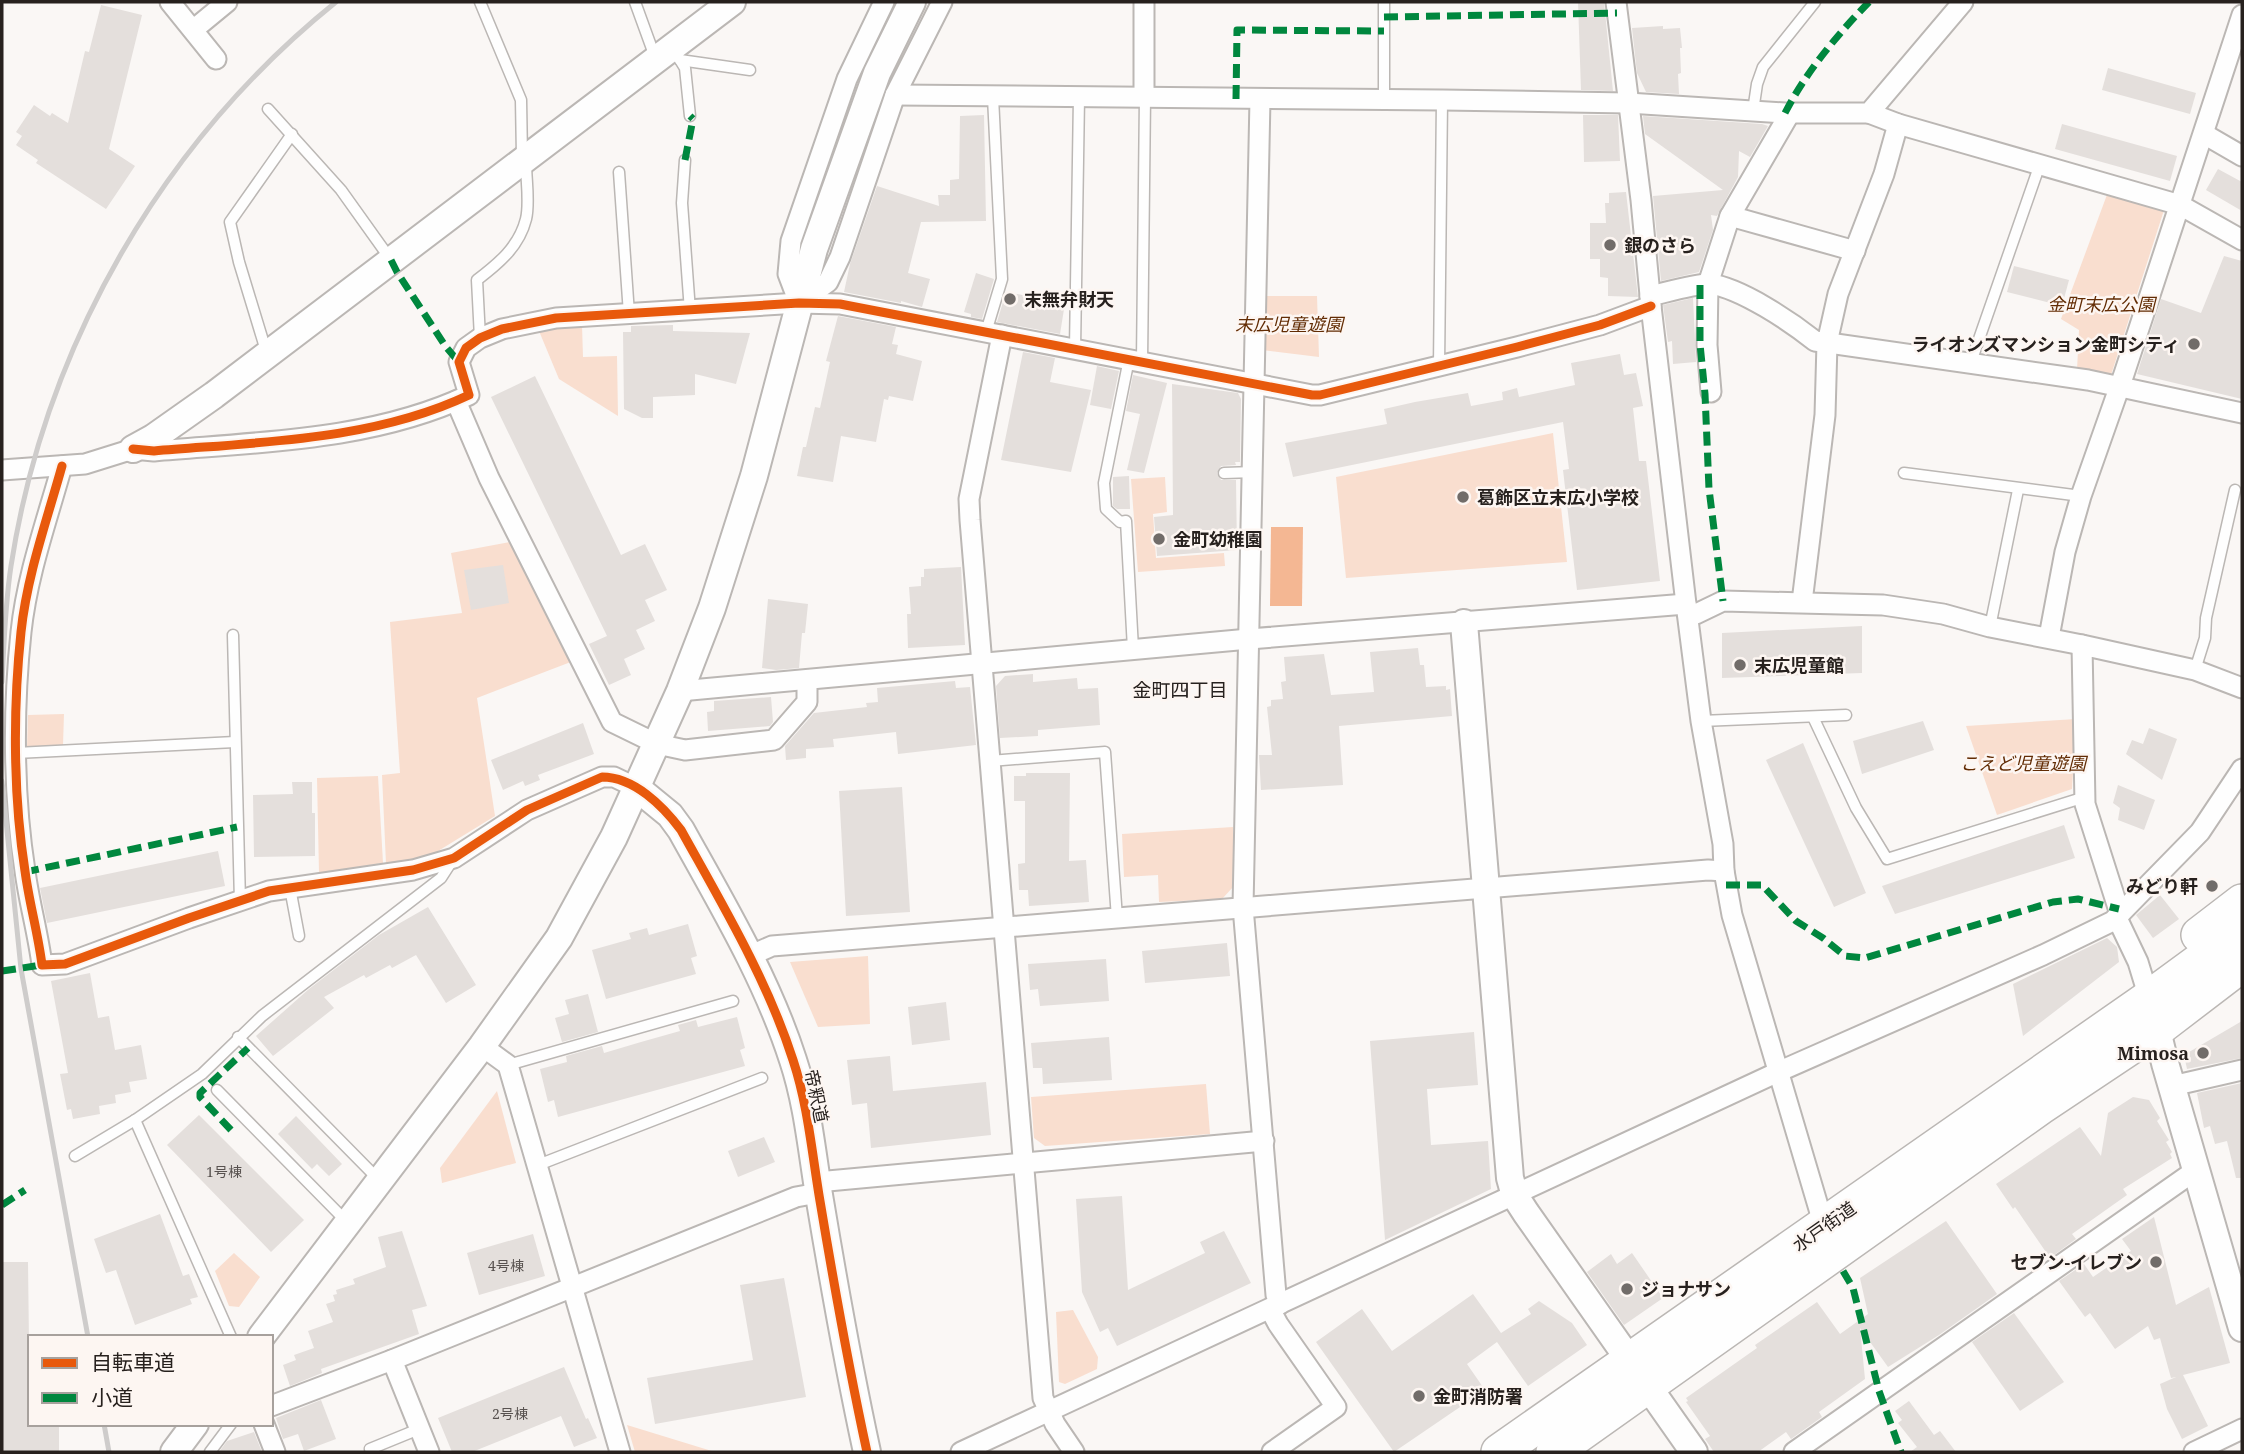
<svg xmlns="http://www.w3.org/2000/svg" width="2244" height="1454" viewBox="0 0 2244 1454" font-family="'Noto Serif','Noto Sans JP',serif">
<rect width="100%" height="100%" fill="#faf7f5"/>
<g fill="#f9decf">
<polygon points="2108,192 2164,210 2111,375 2077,370 2079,330 2061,319"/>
<polygon points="1262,296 1317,296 1319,357 1262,350"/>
<polygon points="563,324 582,325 583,357 617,356 618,416 559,379 539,331"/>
<polygon points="1553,433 1567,562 1346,578 1336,477"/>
<polygon points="1165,477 1167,512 1153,514 1156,558 1224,553 1225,566 1138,572 1131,479"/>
<polygon points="516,541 576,660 477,698 495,816 430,856 386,864 382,775 400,773 390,622 462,613 451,553"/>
<polygon points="64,714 63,745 27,747 28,715"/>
<polygon points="2076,719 2072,789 1997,815 1966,726"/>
<polygon points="378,776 383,863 319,873 317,778"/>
<polygon points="1233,827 1233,887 1222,899 1159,902 1158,875 1124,877 1122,834"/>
<polygon points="868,956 870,1024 818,1027 790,962"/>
<polygon points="1206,1084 1210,1134 1045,1146 1034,1138 1031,1097"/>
<polygon points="497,1091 516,1163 442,1183 440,1168"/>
<polygon points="234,1253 260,1277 239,1307 229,1306 215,1271"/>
<polygon points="1073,1310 1098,1357 1097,1369 1065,1384 1059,1382 1056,1312"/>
<polygon points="627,1425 715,1452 635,1452"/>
</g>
<polygon fill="#f4b793" points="1271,527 1303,527 1302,606 1270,606"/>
<g fill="#e4dfdc">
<polygon points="1578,2 1604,2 1613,91 1581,90"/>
<polygon points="101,5 142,15 109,149 135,166 106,209 36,163 38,160 16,145 22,136 16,132 34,105 50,116 52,113 68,123 85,51 89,52"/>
<polygon points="1663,26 1663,29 1680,28 1682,48 1680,48 1681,73 1678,74 1679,94 1646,92 1637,73 1632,28"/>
<polygon points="2108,68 2196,93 2190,114 2102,90"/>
<polygon points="984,115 986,221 921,222 908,273 930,279 922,307 901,301 901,303 844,292 850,264 877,186 939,206 938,195 950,195 950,180 959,179 960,116"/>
<polygon points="1583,115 1618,115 1620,161 1584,162"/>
<polygon points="1643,116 1762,124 1768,126 1750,157 1739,151 1738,177 1717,216 1711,215 1713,230 1699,272 1661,281 1653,196 1723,190 1645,134"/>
<polygon points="2062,124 2177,156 2170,181 2055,149"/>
<polygon points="2218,169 2242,182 2242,211 2206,190"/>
<polygon points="1626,192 1638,297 1608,296 1608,278 1600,277 1600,259 1590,259 1590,223 1606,223 1605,203 1609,203 1609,193"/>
<polygon points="2224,256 2242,261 2242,399 2137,374 2161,299 2201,313"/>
<polygon points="2014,266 2069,280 2062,306 2007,292"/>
<polygon points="976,273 994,279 982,319 971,317 971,314 964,312"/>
<polygon points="1006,292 1065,303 1060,334 997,322"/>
<polygon points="1693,298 1696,362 1673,364 1672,341 1668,342 1663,305"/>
<polygon points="838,316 896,327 892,344 898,345 896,354 922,361 913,401 889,396 888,400 884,399 876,442 841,436 833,482 797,476 803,447 806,447 815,407 820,408 830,362 826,361"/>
<polygon points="673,325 673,331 750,333 736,384 695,374 695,395 653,397 653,418 642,418 624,409 623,332 631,332 631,326"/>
<polygon points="1023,352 1055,358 1050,382 1091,390 1071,472 1001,460"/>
<polygon points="1620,354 1624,375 1636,373 1643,406 1633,408 1639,461 1646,461 1660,581 1577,590 1563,470 1569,469 1563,422 1293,477 1285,443 1387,424 1384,409 1415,402 1468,393 1471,406 1503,400 1502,392 1517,388 1519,397 1575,385 1571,363"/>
<polygon points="1097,366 1119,371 1111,409 1090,405"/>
<polygon points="1133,375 1167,383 1144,473 1127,470 1140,414 1126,411"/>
<polygon points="535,376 621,555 645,544 667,590 645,600 655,621 636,630 645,649 624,659 631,675 609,685 589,644 607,636 491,397"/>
<polygon points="1172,384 1238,393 1241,399 1240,462 1235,462 1236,465 1221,466 1217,473 1221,480 1236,480 1237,550 1157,556 1154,517 1173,515"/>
<polygon points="1129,476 1130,509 1117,509 1113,506 1113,477"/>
<polygon points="503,565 509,603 471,610 464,570"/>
<polygon points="961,567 965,645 908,648 907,614 911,614 909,587 921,586 921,577 924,577 924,569"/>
<polygon points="768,599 808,604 805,633 802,633 799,668 776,670 762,668"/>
<polygon points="1862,626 1862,673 1722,678 1722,633"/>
<polygon points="1418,648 1420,665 1424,665 1426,687 1446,686 1446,690 1450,689 1452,716 1339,726 1343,785 1261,790 1259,755 1272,755 1267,707 1271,706 1271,700 1283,699 1281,682 1286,681 1284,657 1324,654 1331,695 1374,692 1370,652"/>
<polygon points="1033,674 1033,682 1077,678 1078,689 1098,688 1100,725 1038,730 1038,736 1000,738 996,686 1005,676"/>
<polygon points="955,681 956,688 970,687 976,745 898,754 896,732 833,739 834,747 806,749 806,758 786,760 785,746 814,713 867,707 866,703 878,702 877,688"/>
<polygon points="771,697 773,722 770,726 708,731 707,712 714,711 714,701"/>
<polygon points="1923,721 1934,750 1862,774 1853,741"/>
<polygon points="583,723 594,754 538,775 540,780 525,786 523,781 503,790 491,760"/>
<polygon points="2149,728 2177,739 2162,780 2126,754 2132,740 2143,744"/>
<polygon points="1803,743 1866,893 1834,907 1766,760"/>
<polygon points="1026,773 1070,773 1069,861 1086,860 1089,902 1029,906 1028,890 1019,890 1018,864 1025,863 1025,801 1014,801 1014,776 1026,776"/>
<polygon points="292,782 312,782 312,813 315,813 315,856 254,857 253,795 293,794"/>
<polygon points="2118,785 2155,800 2144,830 2118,820 2120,808 2113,803"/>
<polygon points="902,787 910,912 846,916 839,791"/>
<polygon points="2064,825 2075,858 1895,914 1882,886"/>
<polygon points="218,851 225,886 47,923 40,888"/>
<polygon points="2160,895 2179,919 2153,938 2136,915"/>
<polygon points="428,907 476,985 446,1003 416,955 392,968 390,965 366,978 364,975 324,997 334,1008 273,1056 256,1036 309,989 379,935"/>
<polygon points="688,924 697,956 691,958 696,974 606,999 592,950 631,939 629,933 647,928 649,935"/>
<polygon points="2107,938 2117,947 2119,962 2023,1036 2013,984"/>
<polygon points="1227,943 1230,976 1145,983 1142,951"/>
<polygon points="1106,959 1109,1001 1040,1006 1038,989 1030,990 1028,964"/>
<polygon points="90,973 98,1018 109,1016 115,1050 141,1045 147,1079 129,1082 131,1092 115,1095 116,1103 99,1106 100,1114 73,1119 71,1109 67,1110 60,1074 68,1073 51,981"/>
<polygon points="588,994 598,1032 562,1042 555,1018 569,1014 565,1000"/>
<polygon points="946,1002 950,1040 912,1045 908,1007"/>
<polygon points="737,1017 745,1048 740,1050 745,1066 558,1117 554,1100 548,1102 540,1069 567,1062 566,1056 602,1046 604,1053 641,1042 680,1031 678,1025 696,1020 698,1027"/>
<polygon points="2242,1021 2242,1058 2187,1069 2184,1055"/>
<polygon points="1474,1032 1478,1085 1427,1089 1431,1145 1488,1141 1491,1189 1385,1240 1370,1041"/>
<polygon points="1109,1037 1112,1080 1043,1084 1042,1068 1033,1068 1031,1043"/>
<polygon points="890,1056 893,1091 986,1082 991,1135 871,1148 867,1103 852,1105 847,1060"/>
<polygon points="2242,1083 2242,1178 2236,1178 2227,1141 2215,1144 2210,1126 2204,1128 2197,1093"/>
<polygon points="2133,1097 2149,1100 2160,1118 2157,1121 2169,1140 2166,1142 2172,1152 2170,1154 2172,1158 2123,1189 2127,1195 2072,1234 2076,1239 2050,1258 2015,1207 2013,1209 1996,1184 2080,1127 2101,1156 2108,1113"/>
<polygon points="199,1115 304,1220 271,1252 167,1145"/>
<polygon points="296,1116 342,1164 329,1176 317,1164 312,1169 278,1134"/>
<polygon points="764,1137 775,1162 738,1177 728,1151"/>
<polygon points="1122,1196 1128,1290 1205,1253 1200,1242 1224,1231 1251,1283 1117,1346 1108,1328 1100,1332 1082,1292 1076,1199"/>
<polygon points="160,1214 183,1276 189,1274 198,1297 190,1299 192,1304 135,1325 116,1270 106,1273 94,1239"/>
<polygon points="2154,1217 2176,1305 2209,1287 2230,1363 2183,1375 2208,1426 2182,1439 2167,1409 2160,1384 2176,1377 2171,1378 2160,1338 2154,1340 2148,1326 2115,1349 2090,1313 2085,1317 2059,1281 2084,1264 2093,1277 2131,1251 2122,1239"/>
<polygon points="1946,1221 1997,1294 1939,1335 1888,1367 1860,1328 1865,1379 1819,1412 1822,1417 1791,1439 1786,1432 1758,1452 1714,1452 1705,1439 1710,1436 1686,1402 1688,1401 1686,1398 1757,1348 1755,1345 1817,1302 1840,1334 1868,1314 1860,1278"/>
<polygon points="402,1231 427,1306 412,1310 419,1334 321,1369 322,1373 290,1386 283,1365 296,1360 294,1355 314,1348 308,1331 333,1322 326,1304 335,1301 333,1295 337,1294 336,1290 355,1284 353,1279 386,1267 378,1237"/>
<polygon points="533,1234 545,1276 479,1295 467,1253"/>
<polygon points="1632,1253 1663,1298 1624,1325 1587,1272 1611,1254 1617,1264"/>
<polygon points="2,1262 28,1262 30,1424 59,1424 59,1452 2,1452"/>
<polygon points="784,1278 806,1397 655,1424 647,1378 753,1360 740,1285"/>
<polygon points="1473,1294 1501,1333 1531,1314 1528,1309 1539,1301 1572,1323 1587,1345 1528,1386 1497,1342 1467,1364 1485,1390 1394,1452 1316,1342 1362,1309 1392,1351"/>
<polygon points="2014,1313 2064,1382 2020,1411 1972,1342"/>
<polygon points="564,1367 586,1419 588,1418 597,1438 574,1447 561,1416 472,1452 452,1452 438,1418"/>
<polygon points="321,1400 336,1439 304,1451 298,1434 283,1439 276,1418"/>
<polygon points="1909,1401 1934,1435 1940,1431 1956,1452 1910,1452 1917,1447 1898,1423 1902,1420 1895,1411"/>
<polygon points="254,1432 262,1452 219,1452 227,1441"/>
</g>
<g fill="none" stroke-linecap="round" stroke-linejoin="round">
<g stroke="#bbb7b4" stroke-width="13">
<g id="lane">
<polyline points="480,2 521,100 522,157"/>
<polyline points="635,2 655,57"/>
<polyline points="1384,2 1384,100"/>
<polyline points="672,47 685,68 690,116"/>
<polyline points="680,60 750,70"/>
<polyline points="268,109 341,190 391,260"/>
<polyline points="1753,111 1757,84 1763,67 1815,2"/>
<polyline points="685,160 682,203 690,311"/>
<polyline points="619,172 629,314"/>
<polyline points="986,332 1002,279 993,97"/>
<path d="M480,338L477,280C498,264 519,247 526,219C530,203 526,180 526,163"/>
<polyline points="1075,349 1079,97"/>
<polyline points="267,354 239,262 230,222 292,134"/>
<polyline points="1129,359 1104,483 1106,509 1120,522 1126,521 1133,649"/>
<polyline points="1142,361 1145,97"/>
<polyline points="1971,362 2040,164"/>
<polyline points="1439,366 1442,100"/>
<polyline points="1224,473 1254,472"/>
<polyline points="1904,473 2081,496"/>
<polyline points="1990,627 2018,490"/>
<polyline points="233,635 240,901"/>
<polyline points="2195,670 2205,638 2206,618 2235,490"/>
<polyline points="1813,717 1856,808 1887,859 2085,797"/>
<polyline points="1701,721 1846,715"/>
<polyline points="16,753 235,742"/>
<polyline points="990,761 1105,752 1117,918"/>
<polyline points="290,888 299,936"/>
<polyline points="238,1037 378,1179"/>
<polyline points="508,1065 733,1001"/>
<polyline points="217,1090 347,1222"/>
<polyline points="135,1120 231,1337"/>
<polyline points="75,1156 135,1120 202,1074 262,1016 441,878 452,861"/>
<polyline points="538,1165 762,1078"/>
<polyline points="210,1452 231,1424"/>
<polyline points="371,1452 370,1449 419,1429"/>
</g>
</g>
<g stroke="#bbb7b4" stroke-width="23">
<g id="street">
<polyline points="170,2 216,59"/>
<polyline points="1616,2 1641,200 1651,306 1686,604 1701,721 1723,844 1724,871 1732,915 1824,1226"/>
<polyline points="193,30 227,2"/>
<polyline points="895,95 1442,100 1628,103 1785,113 1869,113 1963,2"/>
<polyline points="1144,97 1144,2"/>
<polyline points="1260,99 1243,907 1276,1295 1280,1304"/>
<polyline points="1869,113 1898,124 2180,205 2242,240"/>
<polyline points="2204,134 2242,156"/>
<polyline points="1730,216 1855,251"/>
<path d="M1650,296C1664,293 1697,283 1710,284C1741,288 1791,322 1815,341L2088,380L2242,413"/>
<polyline points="799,303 828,282 840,257 895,95 942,2"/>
<polyline points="799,303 788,274 791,241 847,79 884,2"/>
<polyline points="1002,335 969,499 970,520 1043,1398 1055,1424 1074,1452"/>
<polyline points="1711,392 1707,345 1708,284 1730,216 1790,113"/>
<polyline points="456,401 489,478 612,722 657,744 685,750 774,740 807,702 807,680"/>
<path d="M62,466C47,520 27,575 21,632C13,708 13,795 25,871C29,902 38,933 42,965L65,964L189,918L269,891L413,870L437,863L454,858L527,810L602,777H614L637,788"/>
<path d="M2,470L85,464L133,449L154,451C258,442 372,441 469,395L459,362L466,348L480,338L502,329L556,318L799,303L840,304L1312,395H1320L1517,347L1600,325L1651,306"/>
<polyline points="1802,602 1825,415 1827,343 1838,294 1884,174 1898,124"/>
<polyline points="1688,615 1696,614 1723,601 1883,605 1943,614 1990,627 2082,645"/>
<polyline points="2049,637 2065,552 2081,496 2124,374 2242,15"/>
<polyline points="680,691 1249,639 1686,604"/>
<polyline points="2120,914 2085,804 2082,645 2195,670 2242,688"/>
<polyline points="2117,918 2138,962 2149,998"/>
<polyline points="749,956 772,946 1708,870 1724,871"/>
<polyline points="482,1046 508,1065 620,1452"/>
<polyline points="2172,1086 2242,1070"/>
<polyline points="817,1182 1264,1141"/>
<polyline points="1270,1309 1278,1324 1336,1407 1272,1452"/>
<polyline points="392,1360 429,1452"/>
<polyline points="271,1406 392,1360 796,1197 818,1193"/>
<polyline points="264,1424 275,1452"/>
<polyline points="961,1452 1778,1072 2043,955 2113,921 2200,832 2242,769"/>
<polyline points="1794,1452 2196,1170"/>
<polyline points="2194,1452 2242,1429"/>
</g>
</g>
<g stroke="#bbb7b4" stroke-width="30">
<g id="secondary">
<polyline points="133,449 153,438 214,395 732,2"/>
<polyline points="1464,623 1510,1178 1515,1196 1526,1213 1694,1452"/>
<path d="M637,788L670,815L681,830C722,904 767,979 793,1060C808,1105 812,1154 820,1201C834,1285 849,1369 867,1452"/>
<polyline points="2153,1014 2165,1063 2242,1328"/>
<polyline points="261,1337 482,1046 559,938 614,837 680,691 712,608 754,476 814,249 877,73 912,2"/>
<polyline points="174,1452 195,1424"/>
</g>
</g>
<g stroke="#bbb7b4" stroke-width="38">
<g id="highway">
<polyline points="2199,935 2242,902"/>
<polyline points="1499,1452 2149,998 2242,930"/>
<polyline points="1554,1452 2040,1107 2157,1029 2242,964"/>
</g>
</g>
<use href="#lane" stroke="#fefefe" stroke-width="10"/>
<use href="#street" stroke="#fefefe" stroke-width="19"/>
<use href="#secondary" stroke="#fefefe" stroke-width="26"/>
<use href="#highway" stroke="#fefefe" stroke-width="35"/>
<g stroke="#cecccb" stroke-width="5">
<path d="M2,682C4,644 5,605 11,566C45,346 162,142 336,2"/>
<polyline points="2,781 21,969 88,1337"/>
<polyline points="104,1424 109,1452"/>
</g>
<g stroke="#00873e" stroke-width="7" stroke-dasharray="14 7" stroke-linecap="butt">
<polyline points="1384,17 1617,13"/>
<polyline points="1236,99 1237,30 1384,31"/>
<path d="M1785,113C1806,72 1837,35 1869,2"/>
<polyline points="685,160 693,119 690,116"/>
<polyline points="391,260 397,272 446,347 459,362"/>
<polyline points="1700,285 1700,344 1705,394 1709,489 1723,601"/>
<polyline points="25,872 237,827"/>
<polyline points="1726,885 1762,885 1796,921 1823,938 1845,956 1865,958 2053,902 2078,899 2119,909"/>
<polyline points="2,971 42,965"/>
<polyline points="231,1130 200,1097 200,1093 248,1048"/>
<polyline points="2,1205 25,1190"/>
<polyline points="1843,1271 1853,1288 1879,1391 1901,1452"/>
</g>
<g stroke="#fdf6f2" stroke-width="13">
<g id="cycleway">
<path d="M133,449L154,451C258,442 372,441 469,395L459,362L466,348L480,338L502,329L556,318L799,303L840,304L1312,395H1320L1517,347L1600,325L1651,306"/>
<path d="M62,466C47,520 27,575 21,632C13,708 13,795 25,871C29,902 38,933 42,965L65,964L189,918L269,891L413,870L437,863L454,858L527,810L602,777C634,777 663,806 681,830C722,904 767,979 793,1060C808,1105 812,1154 820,1201C834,1285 849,1369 867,1452"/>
</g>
</g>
<use href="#cycleway" stroke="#e8590c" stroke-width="9"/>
</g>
<g fill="#716c69" stroke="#fdf6f2" stroke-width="2.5">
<circle cx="1610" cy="245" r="7"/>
<circle cx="1010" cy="299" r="7"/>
<circle cx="2194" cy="344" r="7"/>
<circle cx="1463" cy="497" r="7"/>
<circle cx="1159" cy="539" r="7"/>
<circle cx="1740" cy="665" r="7"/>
<circle cx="2212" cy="886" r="7"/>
<circle cx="2203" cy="1053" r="7"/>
<circle cx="2156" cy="1262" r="7"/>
<circle cx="1627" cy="1289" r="7"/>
<circle cx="1419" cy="1396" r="7"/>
</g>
<g text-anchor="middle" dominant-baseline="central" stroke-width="5" stroke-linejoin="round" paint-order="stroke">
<g font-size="14" fill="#585250">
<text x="224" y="1171">1号棟</text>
<text x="506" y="1265">4号棟</text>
<text x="510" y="1413">2号棟</text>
</g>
<g font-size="18" font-weight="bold" fill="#27211e" stroke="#fdf6f2" text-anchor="start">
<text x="1624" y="245">銀のさら</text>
<text x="1024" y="299">末無弁財天</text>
<text x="2180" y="344" text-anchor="end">ライオンズマンション金町シティ</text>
<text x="1477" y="497">葛飾区立末広小学校</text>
<text x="1173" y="539">金町幼稚園</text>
<text x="1754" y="665">末広児童館</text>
<text x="2198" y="886" text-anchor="end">みどり軒</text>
<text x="2189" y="1053" text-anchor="end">Mimosa</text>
<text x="2142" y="1262" text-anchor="end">セブン-イレブン</text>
<text x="1641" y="1289">ジョナサン</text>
<text x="1433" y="1396">金町消防署</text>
</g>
<g font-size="18" font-style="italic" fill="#622c04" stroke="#fdf6f2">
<text x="2101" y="304">金町末広公園</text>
<text x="1289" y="324">末広児童遊園</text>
<text x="2023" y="763">こえど児童遊園</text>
</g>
<g font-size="18" fill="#27211e" stroke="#fdf6f2">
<text transform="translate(817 1096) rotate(78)">帝釈道</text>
<text transform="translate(1824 1226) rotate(-35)">水戸街道</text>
</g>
<g font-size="19" fill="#27211e" stroke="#fdf6f2">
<text x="1180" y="690">金町四丁目</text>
</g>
</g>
<rect width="2244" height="1454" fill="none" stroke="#27211e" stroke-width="7"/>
<rect x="28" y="1335" width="245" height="91" fill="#fdf6f2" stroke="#a7a19d" stroke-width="2"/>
<rect x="42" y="1358" width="35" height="10" fill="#e8590c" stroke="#a7a19d" stroke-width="2"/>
<text x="91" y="1370" font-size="21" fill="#27211e">自転車道</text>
<rect x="42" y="1393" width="35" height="10" fill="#00873e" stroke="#a7a19d" stroke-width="2"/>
<text x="91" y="1405" font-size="21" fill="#27211e">小道</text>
</svg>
